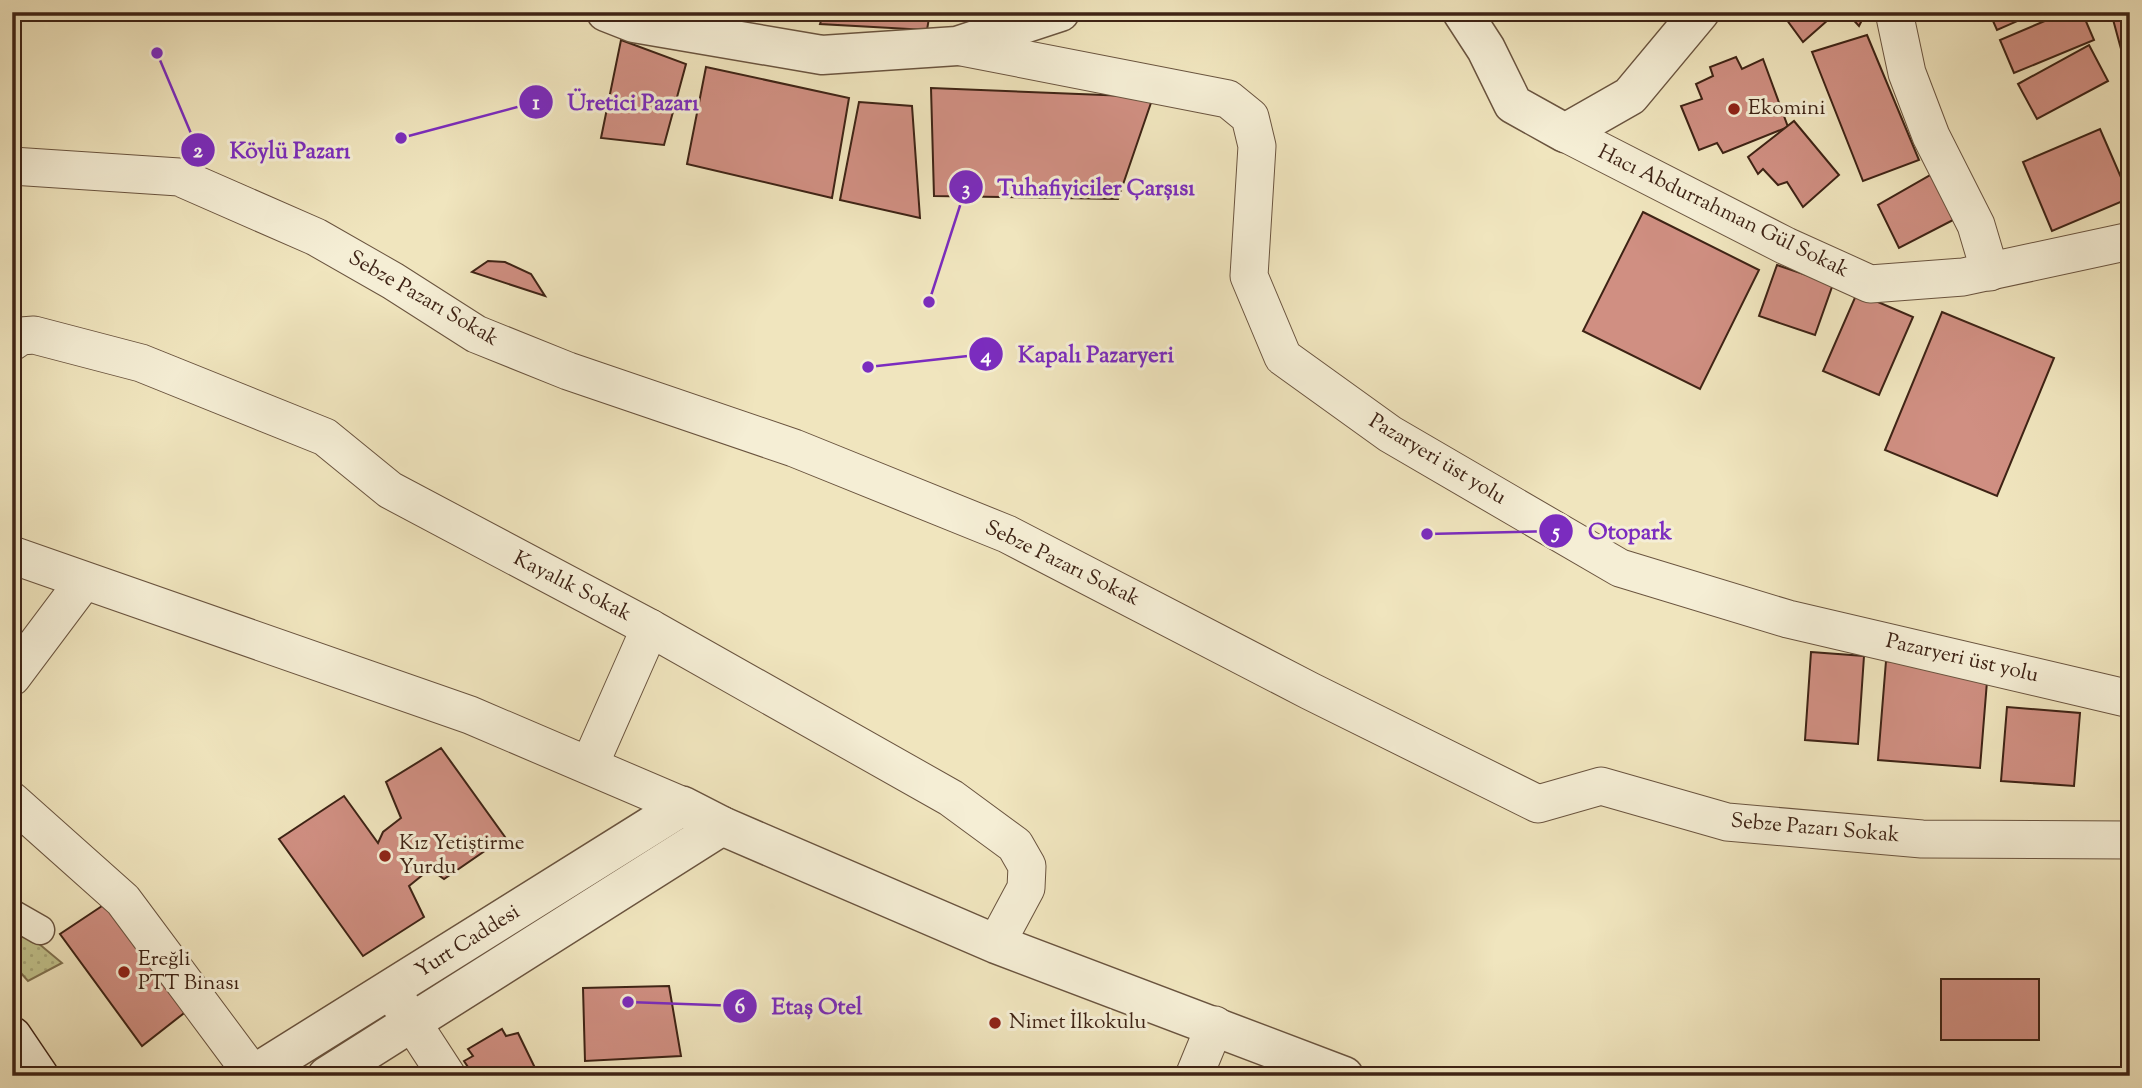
<svg xmlns="http://www.w3.org/2000/svg" width="2142" height="1088" viewBox="0 0 2142 1088" font-family="'Sorts Mill Goudy',serif">
<defs>
<pattern id="grass-dots" width="8" height="8" patternUnits="userSpaceOnUse" patternTransform="scale(1.75)"><rect width="8" height="8" fill="#c1c28c"/><path d="M2 2h.1M6 6h.1" fill="none" stroke="#a7a678" stroke-width="1.8" stroke-linecap="round"/></pattern>
</defs>
<rect width="100%" height="100%" fill="#f0e5be"/>
<filter id="stains"><feTurbulence type="fractalNoise" baseFrequency=".00286" numOctaves="4"/><feColorMatrix values="0 0 0 0 .2 0 0 0 0 .09 0 0 0 0 .02 0 0 0 .5 -.17"/></filter>
<radialGradient id="worn" r=".72"><stop offset=".6" stop-color="#630" stop-opacity="0"/><stop offset="1" stop-color="#630" stop-opacity=".3"/></radialGradient>
<polygon fill="url(#grass-dots)" stroke="#807250" stroke-width="2" points="12,926 26,933 62,963 28,981 12,963"/>
<g fill="#d08f82" stroke="#3e2315" stroke-width="2">
<polygon points="751,12 791,12 790,20"/>
<polygon points="824,12 930,12 927,30 820,24"/>
<polygon points="1781,12 1837,12 1803,42"/>
<polygon points="1846,12 1866,12 1859,26"/>
<polygon points="1989,12 2038,12 1997,30"/>
<polygon points="2066,12 2082,12 2094,40 2014,73 2000,40"/>
<polygon points="2111,12 2130,12 2130,46 2121,49"/>
<polygon points="1867,35 1919,160 1863,181 1812,52"/>
<polygon points="621,40 686,64 664,145 601,138"/>
<polygon points="2089,45 2108,81 2037,119 2018,84"/>
<polygon points="1736,57 1742,69 1763,59 1788,127 1723,153 1717,143 1699,150 1681,106 1702,99 1696,84 1713,76 1710,67"/>
<polygon points="706,67 849,98 832,198 687,164"/>
<polygon points="931,88 1153,97 1118,199 934,196"/>
<polygon points="859,102 912,106 920,218 840,200"/>
<polygon points="1794,121 1839,175 1803,207 1787,182 1778,185 1763,169 1758,174 1748,157"/>
<polygon points="2100,129 2130,198 2052,231 2023,162"/>
<polygon points="1934,173 1957,218 1899,248 1878,205"/>
<polygon points="1643,212 1759,270 1700,389 1583,331"/>
<polygon points="488,261 505,262 531,274 545,296 472,272"/>
<polygon points="1777,265 1833,284 1815,335 1759,316"/>
<polygon points="1857,293 1913,317 1879,395 1823,371"/>
<polygon points="1942,312 2054,358 1997,496 1885,450"/>
<polygon points="1811,652 1864,656 1858,744 1805,740"/>
<polygon points="1886,661 1988,669 1980,768 1878,760"/>
<polygon points="2007,707 2080,713 2074,786 2001,781"/>
<polygon points="441,748 505,837 444,879 430,869 409,886 424,917 363,956 279,839 344,796 378,843 383,832 401,818 386,782"/>
<polygon points="108,902 188,1010 142,1046 60,934"/>
<rect x="1941" y="979" width="98" height="61"/>
<polygon points="669,986 681,1056 585,1061 583,988"/>
<polygon points="502,1029 506,1036 518,1033 537,1072 532,1076 474,1076 464,1061 473,1056 468,1049"/>
<polygon points="1972,1071 2029,1072 2028,1076 1972,1076"/>
</g>
<g fill="none" stroke-linecap="round" stroke-linejoin="round">
<g stroke="#6a543f" stroke-width="31">
<polyline id="pedestrian" points="12,914 40,930"/>
</g>
<g stroke="#6a543f" stroke-width="39">
<g id="minor">
<polyline points="1894,12 1907,73 1931,136 1976,225 1990,272"/>
<polyline points="957,46 1228,99 1250,117 1257,146 1249,276 1283,357 1390,434 1620,568 1788,619 2130,699"/>
<polyline points="1565,133 1786,246 1870,284 1963,277 2130,241"/>
<polyline points="12,166 179,177 316,237 393,281 476,334 568,371 794,448 1007,534 1310,691 1538,804 1601,786 1727,822 1922,839 2130,840"/>
<polyline points="12,342 21,336 34,335 141,363 325,437 390,490 650,628 951,798 1015,845 1027,866 1026,888 996,944"/>
<polyline points="12,555 470,715 683,806"/>
<polyline points="12,677 84,581"/>
<polyline points="590,764 650,628"/>
<polyline points="12,801 123,900 254,1076"/>
<polyline points="391,990 447,1076"/>
<polyline points="1194,1076 1215,1025"/>
</g>
</g>
<g stroke="#6a543f" stroke-width="41">
<g id="tertiary">
<polyline points="606,12 634,23 822,55 957,46 1060,12"/>
<polyline points="1462,12 1486,49 1513,104 1565,133 1630,96 1700,12"/>
<polyline points="251,1076 683,806 722,826 996,944 1344,1076"/>
<polyline points="327,1076 722,826"/>
</g>
</g>
<g stroke="#3e2315" stroke-width="41">
<polyline id="secondary" points="12,1036 39,1076"/>
</g>
<use href="#pedestrian" stroke="#f5eed5" stroke-width="28"/>
<use href="#minor" stroke="#f5eed5" stroke-width="37"/>
<use href="#tertiary" stroke="#f5eed5" stroke-width="38"/>
<use href="#secondary" stroke="#f5eed5" stroke-width="38"/>
</g>
<g fill="#8f2418" stroke="#f5eed5" stroke-width="2.5">
<circle cx="1734" cy="109" r="7"/>
<circle cx="385" cy="856" r="7"/>
<circle cx="124" cy="972" r="7"/>
<circle cx="995" cy="1023" r="7"/>
</g>
<g text-anchor="middle" dominant-baseline="central" stroke-width="6" stroke-linejoin="round" paint-order="stroke">
<g font-size="21" fill="#3e2315" stroke="#f5eed5" text-anchor="start">
<text x="1748" y="109">Ekomini</text>
<text x="399" y="844">Kız Yetiştirme<tspan x="399" dy="24">Yurdu</tspan></text>
<text x="138" y="960">Ereğli<tspan x="138" dy="24">PTT Binası</tspan></text>
<text x="1009" y="1023">Nimet İlkokulu</text>
</g>
<g font-size="21" fill="#3e2315" stroke="#f5eed5">
<text transform="translate(1723 212) rotate(26)">Hacı Abdurrahman Gül Sokak</text>
<text transform="translate(423 299) rotate(30)">Sebze Pazarı Sokak</text>
<text transform="translate(1437 460) rotate(31)">Pazaryeri üst yolu</text>
<text transform="translate(1062 564) rotate(26)">Sebze Pazarı Sokak</text>
<text transform="translate(572 587) rotate(27)">Kayalık Sokak</text>
<text transform="translate(1962 659) rotate(13)">Pazaryeri üst yolu</text>
<text transform="translate(1815 829) rotate(5)">Sebze Pazarı Sokak</text>
<text transform="translate(468 942) rotate(-32)">Yurt Caddesi</text>
</g>
</g>
<path fill="none" stroke="#7b2cbf" stroke-width="2.5" d="M401 138L536 102M157 53L198 150M929 302L966 187M868 367L986 354M1427 534L1556 531M628 1002L740 1006"/>
<g fill="#7b2cbf" stroke="#f5eed5" stroke-width="2.5">
<circle cx="401" cy="138" r="7"/>
<circle cx="157" cy="53" r="7"/>
<circle cx="929" cy="302" r="7"/>
<circle cx="868" cy="367" r="7"/>
<circle cx="1427" cy="534" r="7"/>
<circle cx="628" cy="1002" r="7"/>
<circle cx="536" cy="102" r="18"/>
<circle cx="198" cy="150" r="18"/>
<circle cx="966" cy="187" r="18"/>
<circle cx="986" cy="354" r="18"/>
<circle cx="1556" cy="531" r="18"/>
<circle cx="740" cy="1006" r="18"/>
</g>
<g font-size="21" text-anchor="middle" font-weight="bold" fill="#fff">
<text x="536" y="109">1</text>
<text x="198" y="157">2</text>
<text x="966" y="195">3</text>
<text x="986" y="362">4</text>
<text x="1556" y="538">5</text>
<text x="740" y="1013">6</text>
</g>
<g font-size="23" text-anchor="middle" font-weight="bold" fill="#7b2cbf" stroke="#f5eed5" stroke-width="6" stroke-linejoin="round" paint-order="stroke">
<text x="633" y="110">Üretici Pazarı</text>
<text x="290" y="158">Köylü Pazarı</text>
<text x="1096" y="195">Tuhafiyiciler Çarşısı</text>
<text x="1096" y="362">Kapalı Pazaryeri</text>
<text x="1630" y="539">Otopark</text>
<text x="817" y="1014">Etaş Otel</text>
</g>
<rect width="2142" height="1088" fill="none" stroke="#f0e5be" stroke-width="42"/>
<rect x="14" y="14" width="2114" height="1060" fill="none" stroke="#3e2315" stroke-width="3.5"/>
<rect x="21" y="21" width="2100" height="1046" fill="none" stroke="#3e2315" stroke-width="2"/>
<rect width="100%" height="100%" filter="url(#stains)"/>
<rect width="100%" height="100%" fill="url(#worn)"/>
</svg>
